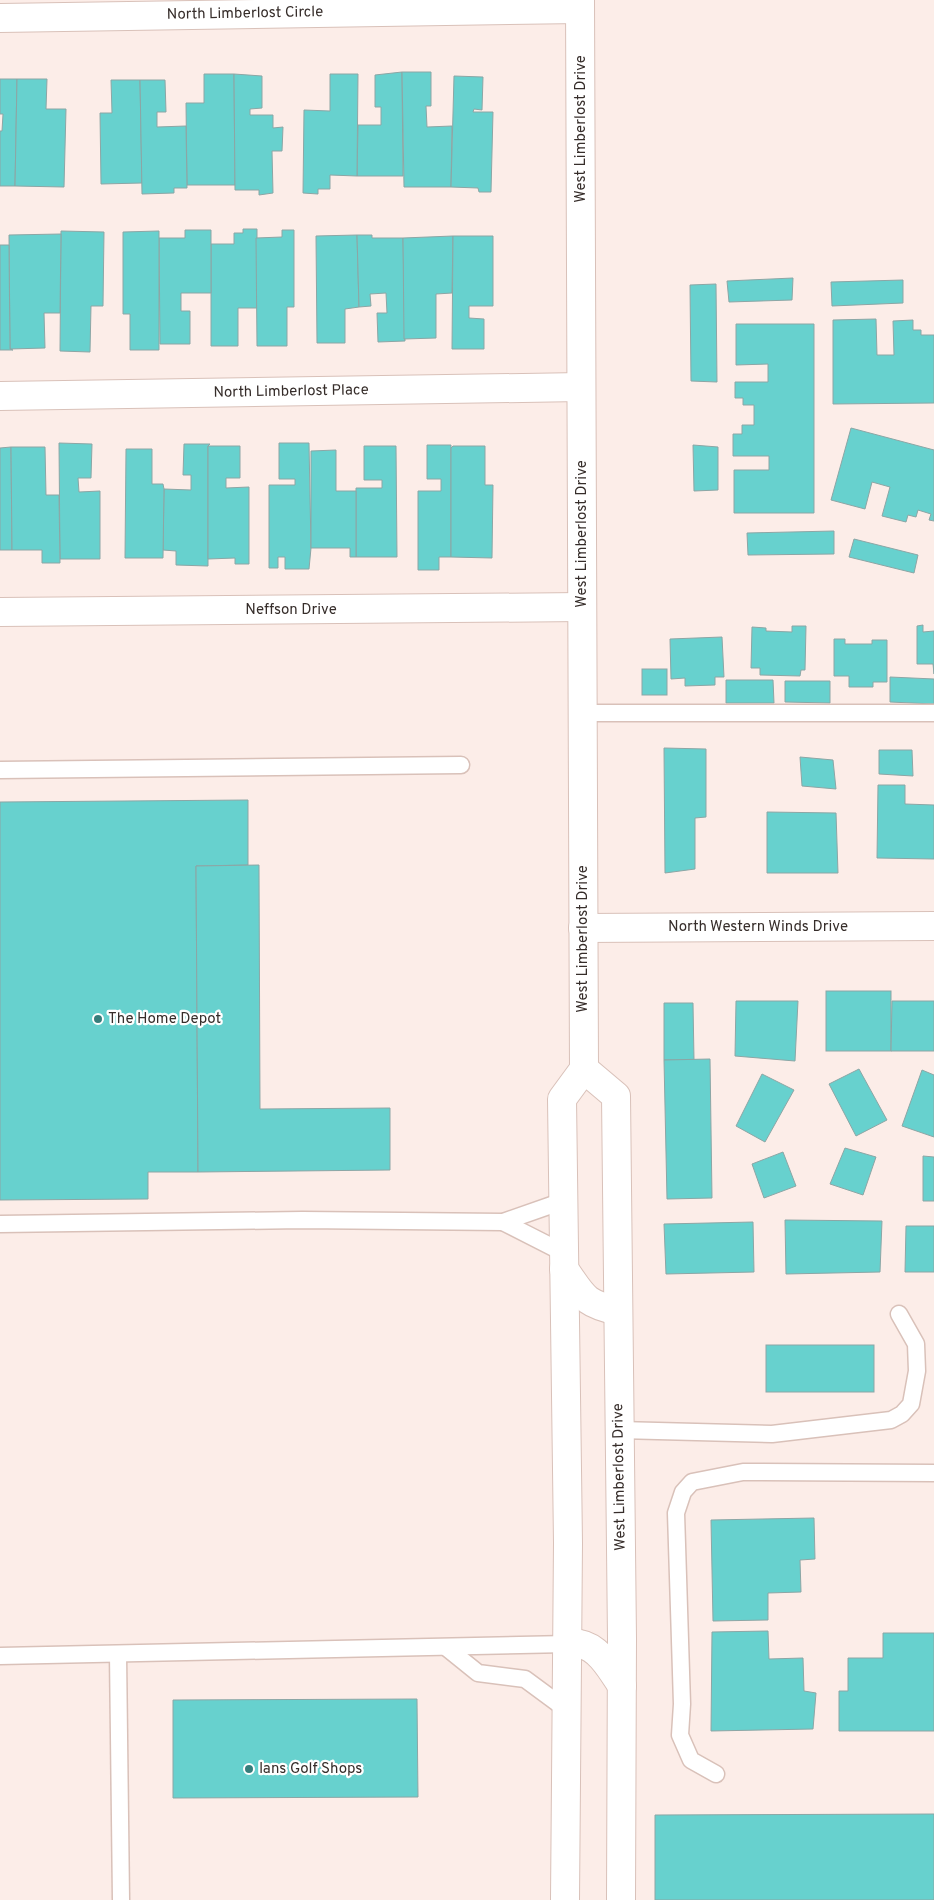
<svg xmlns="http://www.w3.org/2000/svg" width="934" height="1900" viewBox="0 0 934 1900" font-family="Overpass,sans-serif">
<rect width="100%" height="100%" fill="#fcede8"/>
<g fill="#67d1ce" stroke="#8ca6a5">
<polygon points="402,72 403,176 357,176 358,125 381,125 381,107 375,107 375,75"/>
<polygon points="402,72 431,72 431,106 426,106 427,127 452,126 451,187 404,187"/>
<polygon points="204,74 234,74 235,185 187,185 186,103 204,103"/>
<polygon points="234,74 262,76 262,108 250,109 250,115 273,115 273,128 283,127 282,151 272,151 273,193 259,195 259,190 235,190"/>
<polygon points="330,74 358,74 357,176 330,175 330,189 318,189 318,194 303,193 304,110 330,111"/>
<polygon points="454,76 483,77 482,110 474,109 473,112 493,112 491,192 479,192 478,188 451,187"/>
<polygon points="0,79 17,79 15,186 0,186 0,131 2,131 3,114 0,114"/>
<polygon points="17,79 47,79 46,109 66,109 64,187 15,186"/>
<polygon points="111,80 140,80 142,183 101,184 100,113 112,113"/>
<polygon points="140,80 165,80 166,112 157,112 157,127 186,126 187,188 174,188 174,193 142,194"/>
<polygon points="243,229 257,229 257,308 238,308 238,346 211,346 211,244 234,244 234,233 243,233"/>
<polygon points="185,230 211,230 211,293 181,293 181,311 190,311 190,344 160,344 159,238 185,238"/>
<polygon points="282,230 294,230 294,307 287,307 287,346 257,346 256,238 282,237"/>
<polygon points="61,231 104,232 103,306 91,306 90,352 60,351"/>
<polygon points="159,231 159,350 130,350 130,314 123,314 123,232"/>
<polygon points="61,234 60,313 44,313 45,348 10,349 9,235"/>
<polygon points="357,235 359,307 345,309 345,343 317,343 316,236"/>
<polygon points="357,235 372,235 372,238 403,238 405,341 378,342 377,313 387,313 386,293 370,294 371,306 359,307"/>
<polygon points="453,236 452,293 436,294 436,338 404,339 403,238"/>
<polygon points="453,236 493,236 493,306 469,306 469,318 484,319 484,349 452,349"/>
<polygon points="0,245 9,245 10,349 13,350 0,350"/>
<polygon points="793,278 792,300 729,302 727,281"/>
<polygon points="903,280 903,303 832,306 831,282"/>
<polygon points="716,284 717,382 691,381 690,285"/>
<polygon points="876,319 877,355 894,355 893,321 913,320 913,330 921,330 921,335 934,335 934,403 833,404 833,320"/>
<polygon points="736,324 814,324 814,513 734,513 734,470 769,470 769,456 733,456 733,434 742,434 742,425 754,425 754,405 743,405 743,398 735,398 735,382 768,382 768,364 736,365"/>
<polygon points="851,428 934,450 934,521 929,520 931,514 918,510 916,517 908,515 906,522 882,516 890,487 872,482 865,509 831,500"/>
<polygon points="59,443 92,444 91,478 78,478 79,492 100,491 100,559 60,559"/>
<polygon points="279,443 309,443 311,548 309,569 285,569 285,557 278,557 278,568 269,568 269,485 295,485 295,479 279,479"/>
<polygon points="184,444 210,444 208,446 208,566 176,565 176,551 163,550 164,489 191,490 191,475 183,475"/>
<polygon points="427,445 451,445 451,557 439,557 439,570 418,570 418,491 441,491 441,479 427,479"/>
<polygon points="693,445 718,447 718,490 694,491"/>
<polygon points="208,446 240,446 240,478 226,478 226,488 249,487 249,564 235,564 235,558 208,559"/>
<polygon points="364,446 396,446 397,557 356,557 356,488 382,488 382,480 364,480"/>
<polygon points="453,446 485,446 485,485 493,485 492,558 451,557 451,448"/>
<polygon points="11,447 12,550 0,550 0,448"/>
<polygon points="11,447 45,447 46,495 59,495 60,563 42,563 42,550 12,550"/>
<polygon points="126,449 152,449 152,484 163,484 164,489 163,558 125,558"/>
<polygon points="336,450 336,491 356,491 356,557 350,557 350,548 311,548 311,451"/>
<polygon points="834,531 834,554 748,555 747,533"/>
<polygon points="854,539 918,555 914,573 849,557"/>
<polygon points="923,625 923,632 934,631 934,674 933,664 917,664 917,626"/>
<polygon points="792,626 806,626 805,670 801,670 800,676 760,675 760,668 751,668 752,627 766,628 766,631 792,632"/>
<polygon points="722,637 724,677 715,677 715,685 685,686 685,678 671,679 670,639"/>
<polygon points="834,639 845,639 845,644 872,644 872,640 887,640 887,682 873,682 873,687 849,687 849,676 834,676"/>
<rect x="642" y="669" width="25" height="26"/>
<polygon points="890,677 934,679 934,704 890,702"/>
<polygon points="726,680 773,680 774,703 726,703"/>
<polygon points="785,681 830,681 830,703 785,702"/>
<polygon points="664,748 706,749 706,817 695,818 695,869 665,873"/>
<polygon points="879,750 912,750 913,776 879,774"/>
<polygon points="800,757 833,760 836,789 802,786"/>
<polygon points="878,785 905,785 905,804 934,805 934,859 877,858"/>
<polygon points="248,800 248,865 196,866 198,1172 148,1172 148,1199 0,1200 0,802"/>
<polygon points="767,812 836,813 838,873 767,873"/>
<polygon points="259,865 260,1109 390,1108 390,1170 198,1172 196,866"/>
<rect x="826" y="991" width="65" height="60"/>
<polygon points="736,1001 798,1001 795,1061 735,1056"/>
<polygon points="892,1001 934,1001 934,1051 891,1051"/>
<polygon points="664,1003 693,1003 694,1060 664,1060"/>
<polygon points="710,1059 712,1198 667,1199 664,1060"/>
<polygon points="859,1069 887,1120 856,1136 829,1084"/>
<polygon points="922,1070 934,1075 934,1137 902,1126"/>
<polygon points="762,1074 794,1090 765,1142 736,1126"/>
<polygon points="845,1148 876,1157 863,1195 830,1184"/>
<polygon points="783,1152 796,1186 764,1198 752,1164"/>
<polygon points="923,1156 934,1157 934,1201 923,1201"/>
<polygon points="785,1220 882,1221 880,1272 786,1274"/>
<polygon points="753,1222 754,1272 666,1274 664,1224"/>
<polygon points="906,1226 934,1226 934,1272 905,1272"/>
<rect x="766" y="1345" width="108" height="47"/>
<polygon points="814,1518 815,1559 800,1560 801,1592 768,1593 768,1620 713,1621 711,1520"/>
<polygon points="768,1631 769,1659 803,1658 804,1691 816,1693 813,1729 711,1731 712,1632"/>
<polygon points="883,1633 934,1633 934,1731 839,1731 839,1691 848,1691 848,1658 883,1658"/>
<polygon points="417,1699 418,1797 173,1798 173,1700"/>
<polygon points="934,1814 934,1900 655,1900 655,1815"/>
</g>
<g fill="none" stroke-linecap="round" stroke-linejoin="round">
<g stroke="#d9c1b9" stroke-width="19">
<g id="lane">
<polyline points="582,713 934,713"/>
<polyline points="0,770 461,765"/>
<polyline points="503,1222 564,1253"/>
<polyline points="0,1224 302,1220 503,1222 563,1201"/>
<polyline points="619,1430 772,1434 891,1420 902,1414 911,1404 917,1371 916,1344 899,1314"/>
<polyline points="447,1648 478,1673 525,1679 567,1710"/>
<polyline points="118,1654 121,1900"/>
<polyline points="0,1656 568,1644"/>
<polyline points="716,1774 691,1760 680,1735 682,1704 676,1513 683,1492 692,1482 743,1472 934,1473"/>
</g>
</g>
<g stroke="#d9c1b9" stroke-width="30">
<g id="street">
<polyline points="0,18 580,9"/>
<polyline points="0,396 581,387"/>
<polyline points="0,612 582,607"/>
<polyline points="583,928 934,926"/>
</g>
</g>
<g stroke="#d9c1b9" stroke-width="30">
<g id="secondary">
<polyline points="584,1069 616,1096 622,1639 621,1900"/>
<path d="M564,1269C584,1297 583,1303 618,1311"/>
<path d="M568,1644C571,1644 576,1643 580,1644C599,1647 612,1671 622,1686"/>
<polyline points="565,1900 568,1543 562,1099 584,1069 580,0"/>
</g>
</g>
<use href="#lane" stroke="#fff" stroke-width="16"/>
<use href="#street" stroke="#fff" stroke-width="28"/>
<use href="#secondary" stroke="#fff" stroke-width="28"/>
</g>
<g fill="#367e7c" stroke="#fff" stroke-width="2">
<circle cx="98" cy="1019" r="5"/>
<circle cx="249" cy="1769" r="5"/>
</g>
<g text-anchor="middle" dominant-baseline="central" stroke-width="4.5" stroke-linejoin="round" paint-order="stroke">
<g font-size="15" fill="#362d2a" stroke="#fff">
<text transform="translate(245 14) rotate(-1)">North Limberlost Circle</text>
<text transform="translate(581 129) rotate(-90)">West Limberlost Drive</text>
<text transform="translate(291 392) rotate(-1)">North Limberlost Place</text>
<text transform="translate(582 534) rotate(-90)">West Limberlost Drive</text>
<text x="291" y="610">Neffson Drive</text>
<text x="758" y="927">North Western Winds Drive</text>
<text transform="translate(583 939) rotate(-90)">West Limberlost Drive</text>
<text transform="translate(620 1477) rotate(-91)">West Limberlost Drive</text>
</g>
<g font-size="15" fill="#362d2a" stroke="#fff" text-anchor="start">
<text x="108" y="1019">The Home Depot</text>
<text x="259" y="1769">Ians Golf Shops</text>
</g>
</g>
</svg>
